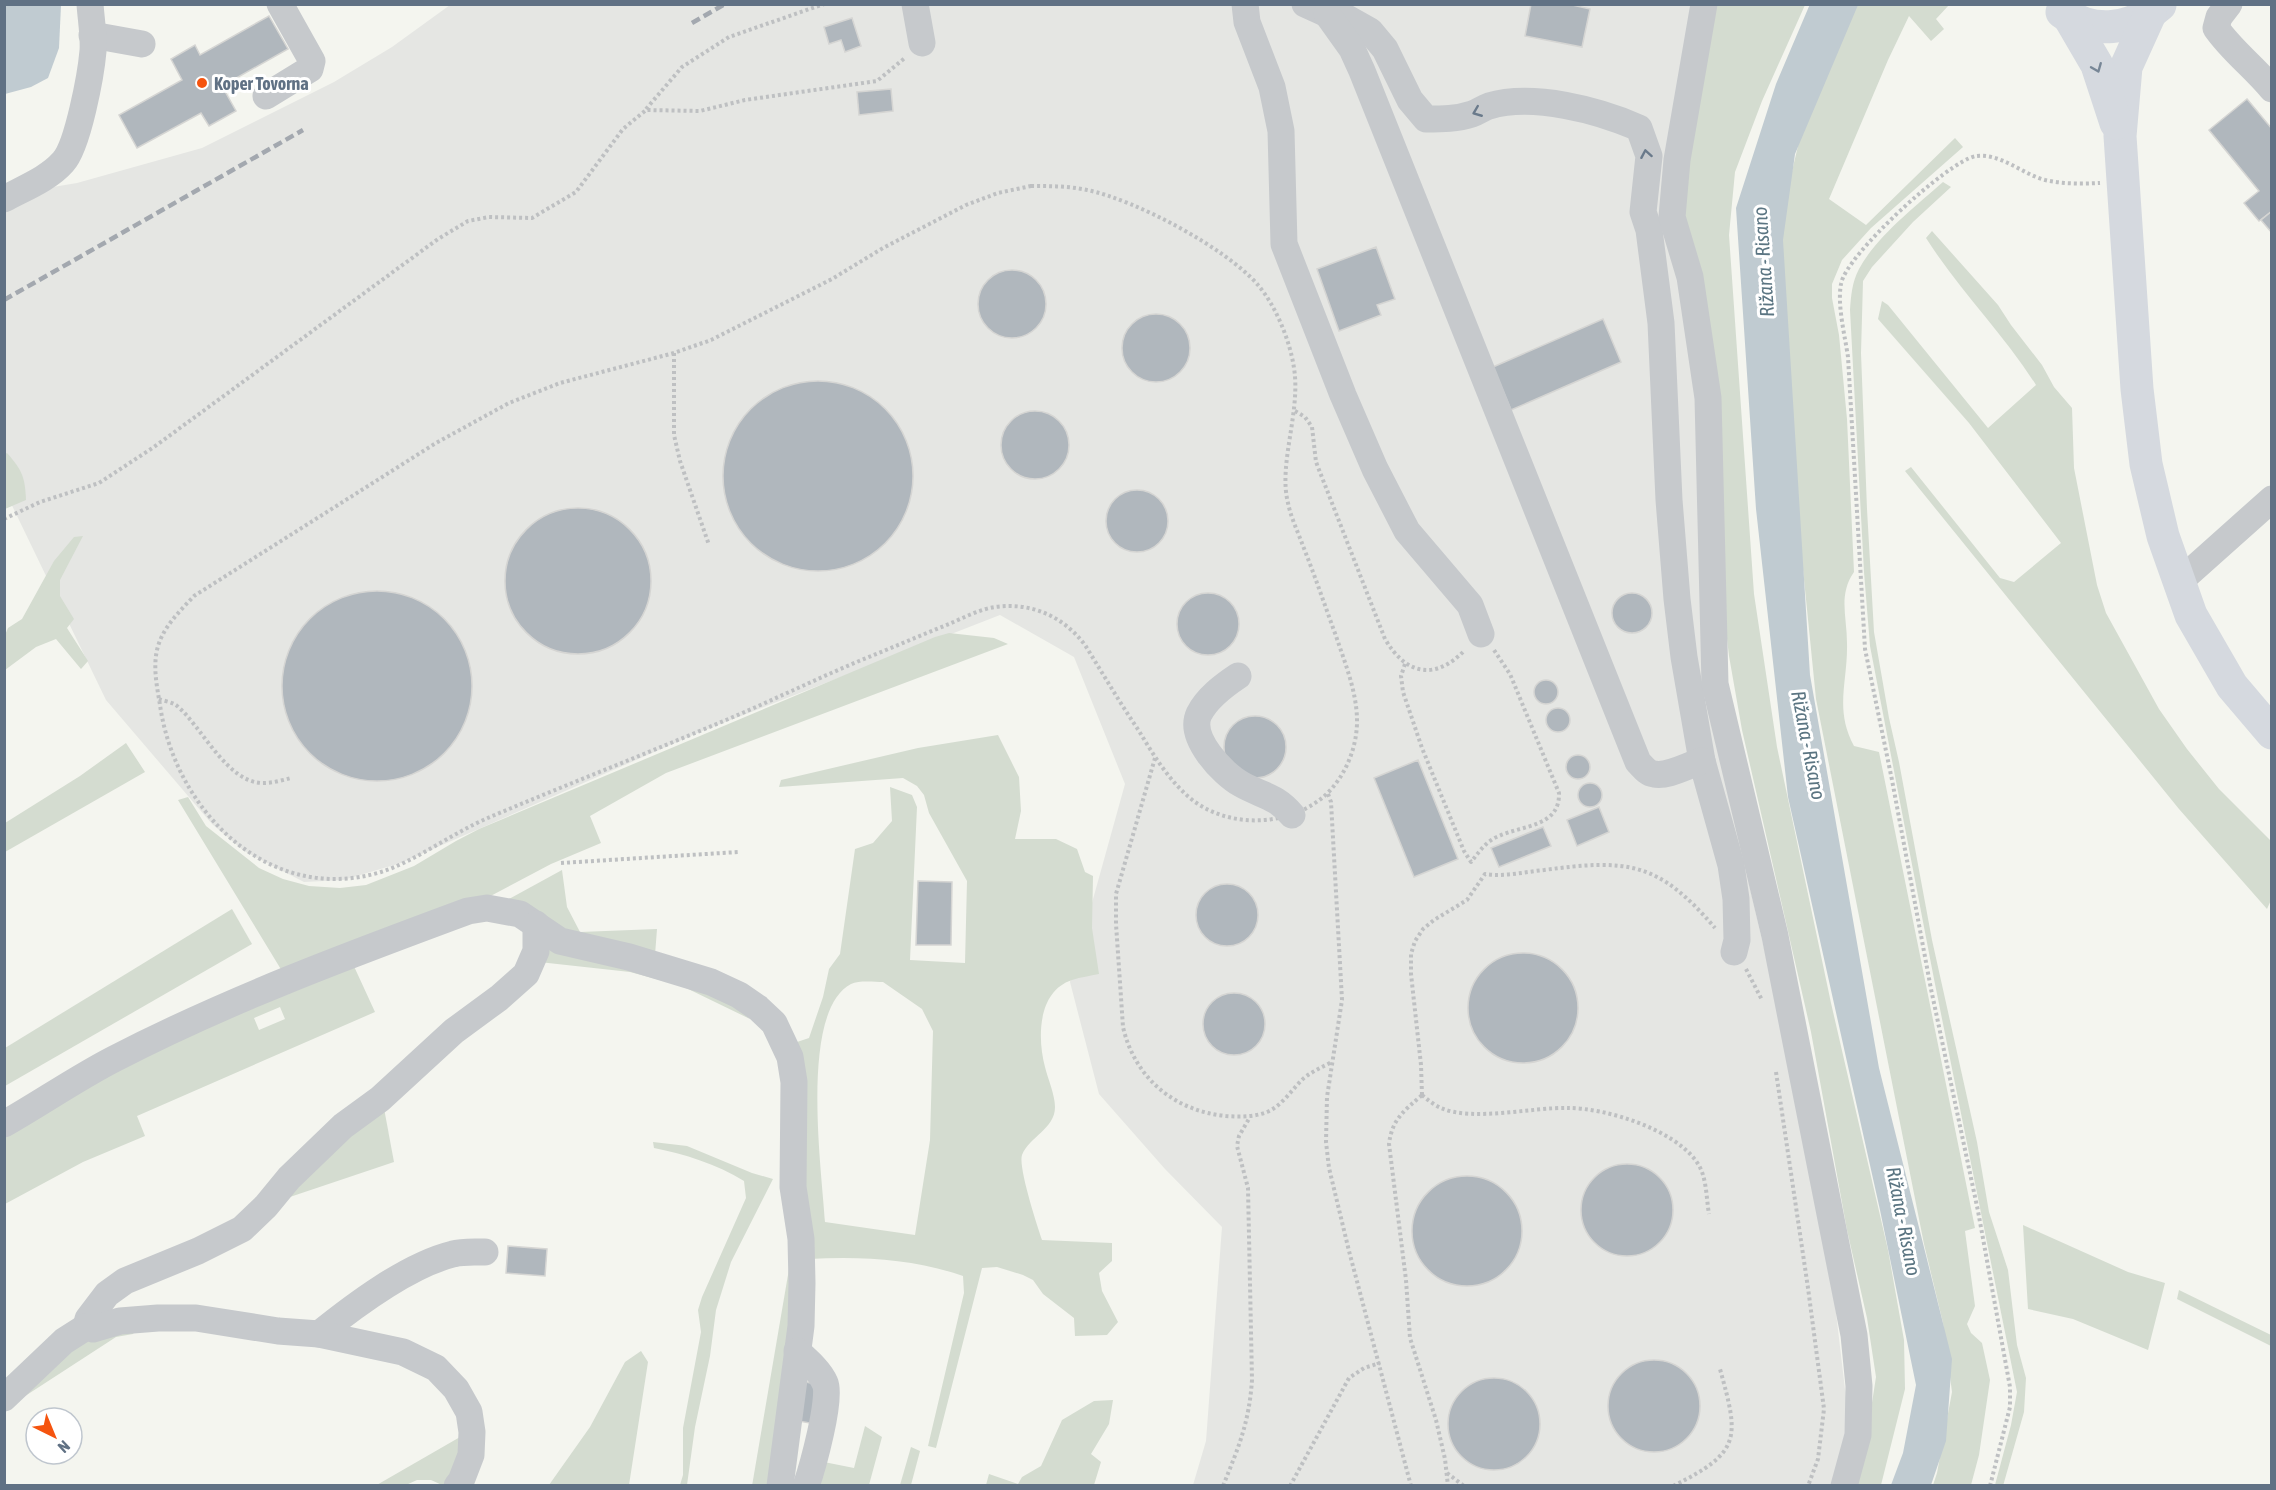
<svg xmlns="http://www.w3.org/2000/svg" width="2276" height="1490" viewBox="0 0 2276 1490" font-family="'Asap Condensed',sans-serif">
<rect width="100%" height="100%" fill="#f4f5ef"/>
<polygon fill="#e5e6e3" points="450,5 1694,5 1703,397 1703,686 1823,1202 1850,1432 1835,1485 1193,1485 1206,1441 1222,1227 1165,1169 1099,1094 1070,982 1125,784 1074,657 1000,615 700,732 401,863 343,880 304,882 244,851 212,824 106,700 5,491 5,195 77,183 202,148 334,82 392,47"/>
<g fill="#d4dcd0" fill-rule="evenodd">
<polygon points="1714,5 1805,5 1762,101 1735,172 1729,235 1754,594 1777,747 1831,1003 1888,1250 1904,1340 1905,1389 1881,1485 1853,1485 1867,1435 1876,1377 1867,1318 1847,1230 1811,1032 1742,730 1729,656 1678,218"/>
<path d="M1854,5H1949L1936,19L1944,29L1931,41L1909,16L1888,60L1829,199L1866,225L1955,138L1963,147L1871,228L1842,260L1832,284V298L1839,335L1847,419L1854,572C1838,595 1847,617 1847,643C1848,682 1834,709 1854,746L1879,752L1975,1228L1965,1231L1975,1306L1967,1324L1971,1333L1982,1343L1990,1380L1979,1455L1971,1485H1933L1937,1473L1952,1392L1943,1323L1924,1244L1816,699L1781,350L1783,209L1808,104Z"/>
<path d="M1943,182L1951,187L1913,222L1872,267L1863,281L1861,353L1867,509L1874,632L1889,718L1899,762L1932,940L1977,1142L1989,1212L2008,1270L2017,1345L2026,1378L2024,1412L2003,1486L1995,1485L2011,1425L2017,1392L1934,979L1870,646L1864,572L1850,310C1851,296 1852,282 1859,269C1876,237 1915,207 1943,182Z"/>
<path d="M1932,231L1998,305L2011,325L2042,365L2054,387L2072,408L2074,468L2097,585L2106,613L2159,709L2187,749L2219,789L2271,841V900L2267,909L2179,809L1905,471L1911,467L2000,578L2014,582L2061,543L1969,423L1878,319L1882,301L1888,305L1988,428L2036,385C2003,333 1959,290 1926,238Z"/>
<path d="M7,453C22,470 25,477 26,500L5,509V454Z"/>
<polygon points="83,536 60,580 60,596 74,619 67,628 88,661 81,669 56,639 36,647 5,670 5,635 8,628 22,619 54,561 74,537"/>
<polygon points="949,633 994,638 1008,644 666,773 590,816 601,843 551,864 483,900 285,976 178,800 188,797 206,826 259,868 283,879 309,886 340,888 366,885 414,866 456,841 479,829 935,637"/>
<path d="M998,735L1019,777L1021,811L1015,839H1056L1077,849L1085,872L1093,876L1092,928L1099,974C1090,976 1081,977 1072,980C1038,991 1037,1037 1045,1067C1048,1079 1055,1095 1055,1107C1055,1129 1029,1137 1022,1155C1018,1167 1037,1225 1042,1240L1112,1243V1261L1099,1273L1102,1291L1118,1322L1107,1335L1075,1336L1074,1318L1043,1294L1033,1280L1023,1275L997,1267L982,1268L936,1448L928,1446L964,1293L963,1276C914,1259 862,1256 809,1259L791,1044L809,1038L823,997L829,969L840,954L855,849L873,843L892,821L890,787L912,795L917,807L910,960L965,963L967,881L929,813L924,795L917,786L903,778L779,787L781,780L918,748ZM883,982L922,1009L933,1031L930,1140L915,1235L825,1222C822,1171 799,1011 851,984C859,980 875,982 883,982Z"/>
<polygon points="126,743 145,772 5,852 5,823 80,776"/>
<polygon points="562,870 567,907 580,932 657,929 655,955 571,939 509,899"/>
<polygon points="232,909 252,944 5,1086 5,1048"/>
<polygon points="542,938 724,993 750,1019 682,986 630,972 539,962"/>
<path d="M352,962L375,1012L137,1116L145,1136L83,1162L5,1204L4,1131L137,1056ZM280,1007L285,1019L259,1030L254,1018Z"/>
<polygon points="383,1103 394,1162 278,1201"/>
<path d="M653,1142L687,1146L752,1173L773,1179L731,1262L716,1310L710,1356L695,1427L687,1485H680L683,1475V1428L701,1332L698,1310L702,1297L746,1198L744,1181C717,1164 684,1154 654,1148Z"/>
<polygon points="2023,1225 2128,1272 2165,1283 2148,1350 2073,1319 2028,1309"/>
<polygon points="796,1258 772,1485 752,1486 789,1269"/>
<polygon points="2179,1290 2271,1335 2271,1346 2177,1299"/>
<polygon points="137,1327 133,1334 116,1337 19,1400 76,1340"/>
<polygon points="641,1351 648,1362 629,1485 549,1485 590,1427 625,1362"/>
<polygon points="1113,1400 1109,1424 1091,1454 1101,1462 1094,1485 986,1485 989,1474 1018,1484 1022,1477 1041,1466 1062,1420 1094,1401"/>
<polygon points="865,1426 882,1437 869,1485 811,1486 819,1461 854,1468"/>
<polygon points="467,1433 446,1485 442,1485 431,1480 417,1480 406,1485 375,1486"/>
<polygon points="911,1447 920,1451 911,1485 900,1485"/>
</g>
<g fill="#c0cbd1">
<polygon points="5,4 61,5 59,48 48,78 31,87 5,94"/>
<polygon points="1810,4 1858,5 1795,154 1783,240 1810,675 1879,1068 1952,1359 1946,1441 1931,1485 1891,1485 1903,1453 1916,1385 1880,1210 1788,797 1756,509 1736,208 1776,84"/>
</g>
<g fill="#b0b7bd" stroke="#d5d5d3" stroke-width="1.5">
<polygon points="1531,4 1568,4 1590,9 1582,47 1525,36"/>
<polygon points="269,16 288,49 222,86 236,111 209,126 201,113 137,148 119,115 182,80 171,59 195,45 200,55"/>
<polygon points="852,18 861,46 845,52 841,40 829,44 824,27"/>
<polygon points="891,89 893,111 859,115 857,92"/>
<polygon points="2247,99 2272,129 2272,211 2259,221 2244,203 2259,191 2209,130"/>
<polygon points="2272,211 2272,233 2261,220"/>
<polygon points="1376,247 1395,299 1377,305 1381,315 1339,331 1317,269"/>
<circle cx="1012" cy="304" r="34"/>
<circle cx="1156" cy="348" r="34"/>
<polygon points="1603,319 1621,362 1511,410 1493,367"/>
<circle cx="818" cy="476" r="95"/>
<circle cx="1035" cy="445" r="34"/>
<circle cx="1137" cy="521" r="31"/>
<circle cx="578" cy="581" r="73"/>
<circle cx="377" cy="686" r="95"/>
<circle cx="1632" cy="613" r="20"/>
<circle cx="1208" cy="624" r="31"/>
<circle cx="1546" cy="692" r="12"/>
<circle cx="1558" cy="720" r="12"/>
<circle cx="1255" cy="747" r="31"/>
<circle cx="1578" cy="767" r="12"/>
<polygon points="1418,760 1458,859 1414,877 1374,778"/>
<circle cx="1590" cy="795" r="12"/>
<polygon points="1599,807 1609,832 1577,846 1567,820"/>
<polygon points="1543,827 1551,846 1499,867 1491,848"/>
<polygon points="918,881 952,882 951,945 916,945"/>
<circle cx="1227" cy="915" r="31"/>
<circle cx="1523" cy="1008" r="55"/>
<circle cx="1234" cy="1024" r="31"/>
<circle cx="1627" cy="1210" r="46"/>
<circle cx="1467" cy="1231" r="55"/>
<polygon points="508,1246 547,1249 545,1276 506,1273"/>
<circle cx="1654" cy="1406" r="46"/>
<circle cx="1494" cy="1424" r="46"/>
<polygon points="800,1381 822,1385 815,1424 793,1420"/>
</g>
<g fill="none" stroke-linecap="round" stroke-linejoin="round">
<g stroke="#bec0c2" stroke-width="4" stroke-dasharray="3 3" stroke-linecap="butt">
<polyline points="646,109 682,67 729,37 824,4"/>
<path d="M1031,186C1050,186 1068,186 1087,190C1136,200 1226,248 1258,285C1276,306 1290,341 1294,368C1301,412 1278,464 1288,503C1291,518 1298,532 1303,546C1315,576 1325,606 1336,636C1345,663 1356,690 1357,718C1358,751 1341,788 1312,805C1277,826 1229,826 1195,802C1171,784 1154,756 1139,731C1120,703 1103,674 1085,645C1063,616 1031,602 995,607C980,609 963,618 949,624C919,636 889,649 859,661C814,680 771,701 726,720C648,753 568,784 490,817C454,832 416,861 381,872C269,906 175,811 160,705C157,687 153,668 157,650C162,628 179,612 194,596L436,443L509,403L560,383L674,353L711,340L832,279L883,248L966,205L998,193Z"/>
<polyline points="674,353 674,435 680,461 709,545"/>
<path d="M1295,411L1305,417L1312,427L1316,462L1385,639C1406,675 1435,681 1465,650"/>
<polyline points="4,519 40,502 99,483 154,447 438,239 468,221 489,217 532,218 576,192 623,129 646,110 700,111 745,100 877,81 906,57"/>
<path d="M1405,664L1401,676L1403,692L1422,748L1464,851L1471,862C1479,852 1486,841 1499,836C1523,825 1560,827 1559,793L1510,674L1494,650"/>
<path d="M159,699C164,701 171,702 176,705C202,726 227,784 264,783C273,783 283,780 291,778"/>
<path d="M1155,758L1116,894V924L1123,1027C1135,1079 1175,1111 1226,1116C1240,1117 1254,1117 1267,1112C1283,1105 1292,1089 1304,1078C1313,1071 1322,1067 1332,1062"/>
<polyline points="1328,794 1331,802 1342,1000 1327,1097 1326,1142 1329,1168 1349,1251 1411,1486"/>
<polyline points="561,863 738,852"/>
<polyline points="1746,969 1762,1000"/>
<polyline points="1776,1072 1808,1288 1824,1409 1818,1459 1808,1486"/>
<path d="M1422,1095L1421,1065L1411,974V954L1415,941L1423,929L1434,920L1467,900L1485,874C1505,877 1524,872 1544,870C1627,859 1658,861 1715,928"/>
<path d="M1422,1095C1404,1111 1392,1119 1389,1144L1406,1280L1410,1338L1436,1420L1445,1459L1448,1486"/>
<path d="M1422,1095C1428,1100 1434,1105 1441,1108C1473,1122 1532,1107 1568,1108C1606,1108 1673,1129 1696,1161C1707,1175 1706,1197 1709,1214"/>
<polyline points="1447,1473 1464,1486"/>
<path d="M1223,1486C1239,1446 1249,1423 1252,1380L1248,1188L1237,1146L1239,1136L1250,1117"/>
<polyline points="1290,1486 1349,1378 1364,1368 1380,1363"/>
<path d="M1673,1486C1742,1452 1739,1438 1720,1369"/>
<path d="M1990,1486L2010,1407V1387L1978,1211L1931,989L1892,780L1865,649L1848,357C1845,336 1837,305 1841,284C1845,256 1948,161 1976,156C2001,153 2022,174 2045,180C2063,184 2082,184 2100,183"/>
</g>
<g stroke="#c6c9cc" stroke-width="27">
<polyline points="915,4 922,43"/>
<polyline points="1245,4 1247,22 1272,87 1281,131 1284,244 1343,395 1375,469 1407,531 1470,605 1481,634"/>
<path d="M1305,4L1327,14L1338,13L1370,31L1385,49L1410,100L1426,119C1442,119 1457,119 1472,114C1478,112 1483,108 1489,106C1533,93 1598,110 1639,128L1649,156L1643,212L1649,230L1661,323L1669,500L1677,599L1684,657L1702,761L1731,865L1736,899L1737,940L1734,952"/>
<polyline points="1704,4 1677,160 1672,217 1690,277 1708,398 1715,684 1775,936 1854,1335 1859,1386 1858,1435 1844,1486"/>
<path d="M2229,4L2219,17L2216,28C2232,51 2254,67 2272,89"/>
<path d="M1327,14L1352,49L1362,71L1638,762C1643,767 1647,773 1654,774C1668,777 1688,765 1702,761"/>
<polyline points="92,35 142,44"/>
<polyline points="266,96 310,69 312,61 280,4"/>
<path d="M4,199C24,188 48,179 63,162C78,146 91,74 93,51C94,36 91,19 90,4"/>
<polyline points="2179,582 2272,499"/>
<path d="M1238,676C1223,686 1207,698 1199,714C1188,738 1223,774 1241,784C1262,796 1275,795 1292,815"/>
<path d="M4,1124C41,1103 77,1078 114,1059C228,1000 349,955 468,911L487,908L520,914L560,941L629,957L711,982L739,995L758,1008L774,1023L790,1057L794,1082L793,1187L801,1239L802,1283L801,1326L780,1486"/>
<polyline points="86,1327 88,1319 107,1294 125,1281 198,1251 242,1229 266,1206 289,1178 343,1126 380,1099 454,1031 499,998 526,974 536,951 536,924"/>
<path d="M319,1334C355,1305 408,1265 453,1254C463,1251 475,1252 485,1252"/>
<path d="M797,1351C807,1360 820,1371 825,1383C832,1398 812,1469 806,1486"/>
<polyline points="4,1398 64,1341 86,1327 93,1329 120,1321 158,1318 196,1318 278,1331 319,1334 403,1352 436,1368 456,1389 469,1412 472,1432 471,1455 461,1481 457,1486"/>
</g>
<g stroke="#d5d9df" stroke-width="33">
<path d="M2062,12C2094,35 2131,30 2160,5"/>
<polyline points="2150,14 2126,67 2120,136 2137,389 2146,464 2163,536 2191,615 2232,686 2272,733"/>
<polyline points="2069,17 2097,65 2116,123"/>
</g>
<g stroke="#a3a8af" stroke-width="4.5" stroke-dasharray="9 4.5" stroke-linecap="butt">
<polyline points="692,23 725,4"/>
<polyline points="4,300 303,130"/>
</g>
</g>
<defs><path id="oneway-chevron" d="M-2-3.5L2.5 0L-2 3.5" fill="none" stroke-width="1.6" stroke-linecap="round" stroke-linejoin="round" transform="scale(1.5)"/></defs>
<use stroke="#778696" href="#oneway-chevron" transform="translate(2097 68) rotate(68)"/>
<g stroke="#6a7a8b">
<use href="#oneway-chevron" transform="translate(1477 112) rotate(158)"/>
<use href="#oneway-chevron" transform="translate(1646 154) rotate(-100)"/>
</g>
<circle fill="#f5540f" stroke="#fff" stroke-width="2" cx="202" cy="83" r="6"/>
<g text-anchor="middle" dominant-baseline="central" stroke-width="6" stroke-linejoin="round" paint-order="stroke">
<g font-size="18" font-weight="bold" fill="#607184" stroke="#fff" text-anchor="start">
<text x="214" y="83">Koper Tovorna</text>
</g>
<g font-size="20" font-style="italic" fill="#5b7582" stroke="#fff">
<text transform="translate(1763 262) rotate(-94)">Rižana - Risano</text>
<text transform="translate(1809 745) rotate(79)">Rižana - Risano</text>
<text transform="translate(1904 1221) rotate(79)">Rižana - Risano</text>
</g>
</g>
<rect width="2276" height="1490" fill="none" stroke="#607184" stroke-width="12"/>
<g transform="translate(54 1436) rotate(137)"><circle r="28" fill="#ffffff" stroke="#bfc6ce" stroke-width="1.5"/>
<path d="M0-4.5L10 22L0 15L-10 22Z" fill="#f5540f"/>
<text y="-9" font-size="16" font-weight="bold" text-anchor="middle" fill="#607184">N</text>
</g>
</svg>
